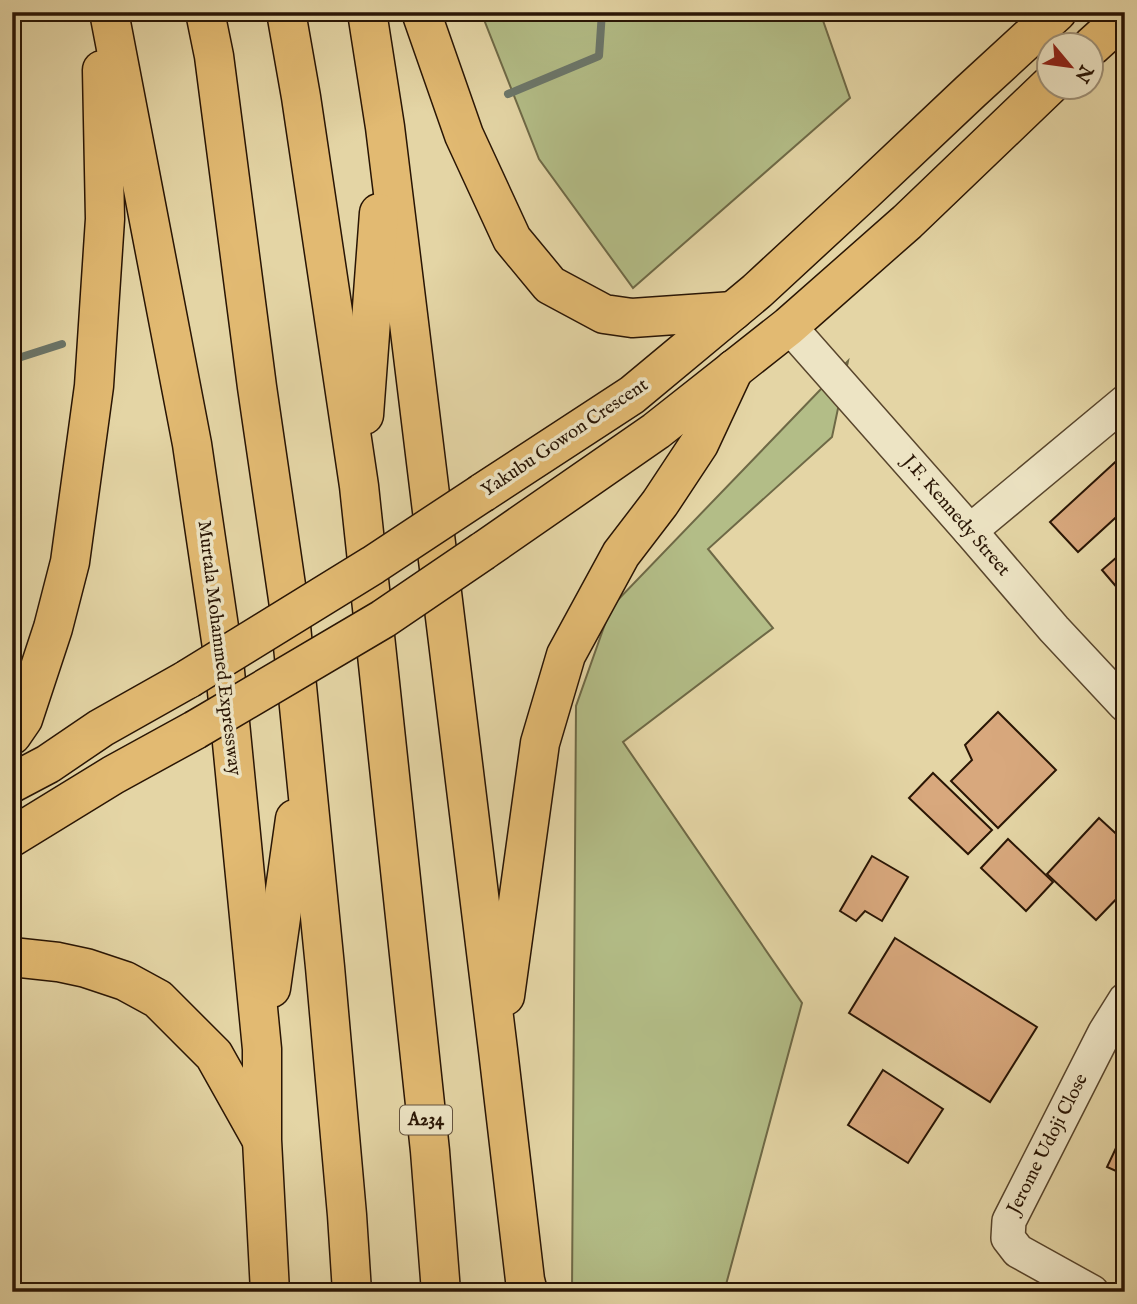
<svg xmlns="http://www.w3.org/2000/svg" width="1137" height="1304" viewBox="0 0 1137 1304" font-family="'IM FELL English',serif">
<rect width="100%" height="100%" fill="#e4d5a5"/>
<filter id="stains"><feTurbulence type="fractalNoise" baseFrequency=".00286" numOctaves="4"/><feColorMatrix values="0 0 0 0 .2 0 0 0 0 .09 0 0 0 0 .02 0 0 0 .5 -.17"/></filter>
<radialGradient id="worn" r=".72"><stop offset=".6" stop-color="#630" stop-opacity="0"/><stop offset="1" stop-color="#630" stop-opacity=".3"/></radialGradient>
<g fill="#b3bd87" stroke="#6e6946" stroke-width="2">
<polygon points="481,12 820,12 850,98 633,288 539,159"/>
<polygon points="848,361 832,437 708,549 773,628 623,742 802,1003 724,1292 572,1292 576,706 611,607"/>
</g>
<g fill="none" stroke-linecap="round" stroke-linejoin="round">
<g stroke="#6b766a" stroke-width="8">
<polyline points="508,94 599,56 602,12"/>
<polyline points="12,360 62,344"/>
</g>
</g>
<g fill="#d8a87d" stroke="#291504" stroke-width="2">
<polygon points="1124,454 1125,509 1078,552 1050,522"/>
<polygon points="1125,550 1125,597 1102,570"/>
<polygon points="998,712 1056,770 998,828 951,781 972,760 965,745"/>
<polygon points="933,773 992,830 968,854 909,798"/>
<polygon points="1099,818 1125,842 1125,890 1096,920 1047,874"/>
<polygon points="1008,839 1053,882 1026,911 981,868"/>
<polygon points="872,856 908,877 882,921 865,911 856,921 840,911"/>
<polygon points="895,938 1037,1027 990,1102 849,1013"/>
<polygon points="883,1070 943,1109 908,1163 848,1125"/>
<polygon points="1125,1129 1125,1175 1107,1167"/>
</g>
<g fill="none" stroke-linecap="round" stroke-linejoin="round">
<g stroke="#58452c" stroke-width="36">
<g id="minor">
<polyline points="789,326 970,531 1054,629 1125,705"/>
<polyline points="970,531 1125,402"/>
<polyline points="1092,1292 1018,1251 1008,1238 1009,1221 1105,1032 1125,1000"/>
</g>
</g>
<g stroke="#291504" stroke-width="41">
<g id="major">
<polyline points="1092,46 1125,16"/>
<polyline points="482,493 632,395 757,291 862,194 970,92 1057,12"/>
<polyline points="483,551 656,431 789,326 907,222 1050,85"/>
<polyline points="12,783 48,764 101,728 188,679"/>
<polyline points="12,837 113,775 195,730"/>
</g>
</g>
<g stroke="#291504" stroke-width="41">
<g id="highway">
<polyline points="109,12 192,444 224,661 262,1049 262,1140 270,1292"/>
<polyline points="205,12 214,56 257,387 289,606 325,967 347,1215 352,1292"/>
<polyline points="286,12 301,97 359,486 430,1151 441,1292"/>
<polyline points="367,12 385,127 498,1050 525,1280 528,1292"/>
<polyline points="421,12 464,135 512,239 550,285 604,314 632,318 733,311"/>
<polyline points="364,415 379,213"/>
<polyline points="12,735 23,719 53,628 70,562 94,386 105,219 102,70"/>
<polyline points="12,957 58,962 86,968 125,981 158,999 214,1055 260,1137"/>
<polyline points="271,988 295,819"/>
<polyline points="505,996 540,743 566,655 621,554 660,503 699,444 734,369"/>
</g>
</g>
<use href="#minor" stroke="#ede4c4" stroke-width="33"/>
<use href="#major" stroke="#e2ba72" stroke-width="38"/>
<use href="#highway" stroke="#e2ba72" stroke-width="38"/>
<g stroke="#291504" stroke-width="41" stroke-linecap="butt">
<g id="major-bridge">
<polyline points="188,679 373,565 482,493"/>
<polyline points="195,730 383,619 483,551"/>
</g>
</g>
<use href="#major-bridge" stroke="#e2ba72" stroke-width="38"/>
</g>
<g text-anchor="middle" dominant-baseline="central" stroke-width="7" stroke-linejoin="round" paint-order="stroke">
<rect fill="#ede4c4" stroke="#64533e" stroke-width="2" x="400" y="1105.5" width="52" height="29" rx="5"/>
<g font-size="18" font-weight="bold" fill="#291504">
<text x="426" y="1120">A234</text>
</g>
<g font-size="19" fill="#291504" stroke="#ede4c4">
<text transform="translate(565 438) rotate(-34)">Yakubu Gowon Crescent</text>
<text transform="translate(956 516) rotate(49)">J.F. Kennedy Street</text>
<text transform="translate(219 648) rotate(83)">Murtala Mohammed Expressway</text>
<text transform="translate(1048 1144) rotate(-63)">Jerome Udoji Close</text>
</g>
</g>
<rect width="1137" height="1304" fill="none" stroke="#e4d5a5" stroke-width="42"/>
<rect x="14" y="14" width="1109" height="1276" fill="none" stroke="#291504" stroke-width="3.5"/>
<rect x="21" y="21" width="1095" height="1262" fill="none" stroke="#291504" stroke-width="2"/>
<g transform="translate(1070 66) rotate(119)"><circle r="33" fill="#ede4c4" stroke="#9f9177" stroke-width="2"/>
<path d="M0-5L12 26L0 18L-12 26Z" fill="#8f2418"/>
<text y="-10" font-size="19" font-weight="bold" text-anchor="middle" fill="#291504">N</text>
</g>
<rect width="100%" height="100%" filter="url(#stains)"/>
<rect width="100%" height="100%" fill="url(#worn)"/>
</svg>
